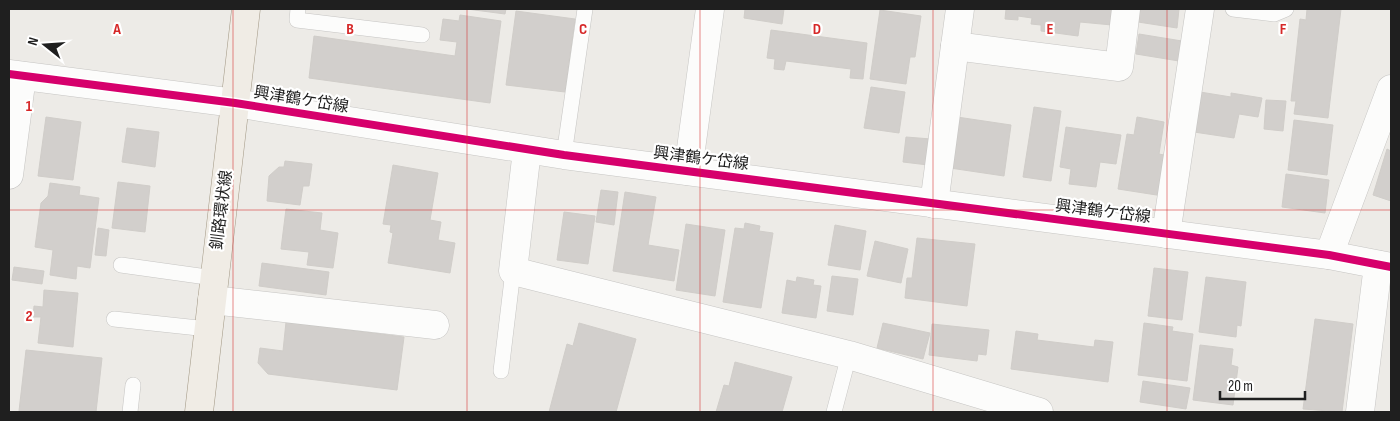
<svg xmlns="http://www.w3.org/2000/svg" width="1400" height="421" viewBox="0 0 1400 421" font-family="'Sofia Sans Condensed','Noto Sans JP',sans-serif">
<rect width="100%" height="100%" fill="#edebe7"/>
<g fill="#d2cfcc" stroke="#d0cdc9">
<polygon points="467,9 506,9 505,14"/>
<polygon points="745,9 784,9 782,24 744,18"/>
<polygon points="1006,9 1114,9 1112,25 1080,22 1078,36 1041,31 1041,25 1031,24 1032,18 1018,16 1018,20 1005,19"/>
<polygon points="1140,9 1179,9 1177,28 1138,22"/>
<polygon points="1307,9 1341,9 1328,118 1294,114 1296,101 1291,101 1300,19 1306,20"/>
<polygon points="880,10 921,16 915,57 910,57 906,84 870,79"/>
<polygon points="516,11 575,19 565,92 506,85"/>
<polygon points="460,15 501,21 490,103 309,78 314,36 455,56 457,42 440,40 443,19 459,21"/>
<polygon points="771,30 867,43 863,79 850,78 851,69 786,61 784,70 774,69 775,59 767,58"/>
<polygon points="1139,34 1182,41 1179,61 1136,54"/>
<polygon points="871,87 905,92 899,133 864,128"/>
<polygon points="1200,92 1231,97 1231,93 1262,98 1258,117 1239,114 1234,138 1194,132"/>
<polygon points="1266,100 1286,101 1283,131 1264,129"/>
<polygon points="1034,107 1061,111 1051,181 1023,177"/>
<polygon points="46,117 81,122 73,180 38,176"/>
<polygon points="957,117 1011,125 1004,176 950,168"/>
<polygon points="1137,117 1164,122 1159,154 1169,156 1163,196 1118,189 1127,134 1134,135"/>
<polygon points="1294,120 1333,125 1327,175 1288,170"/>
<polygon points="1066,127 1121,135 1116,164 1100,162 1096,187 1069,184 1071,169 1060,167"/>
<polygon points="127,128 159,132 155,167 122,162"/>
<polygon points="906,137 931,139 928,165 903,162"/>
<polygon points="1387,149 1391,151 1391,201 1373,195"/>
<polygon points="285,161 312,164 309,186 303,186 300,205 267,201 269,176 279,167 284,167"/>
<polygon points="393,165 438,173 430,220 441,222 438,240 455,243 450,273 388,263 393,233 390,232 391,225 383,224"/>
<polygon points="1286,174 1329,180 1325,213 1282,207"/>
<polygon points="118,182 150,186 145,232 112,228"/>
<polygon points="50,183 80,187 79,195 99,198 90,268 77,266 76,279 50,275 53,250 35,247 41,203 48,196"/>
<polygon points="601,190 618,192 614,225 596,222"/>
<polygon points="625,192 656,197 648,245 679,250 674,281 613,271"/>
<polygon points="286,209 322,213 320,230 338,233 333,268 307,265 309,252 281,249"/>
<polygon points="564,212 595,216 588,264 557,260"/>
<polygon points="745,223 760,226 759,231 773,233 761,308 723,302 735,228 744,229"/>
<polygon points="686,224 725,230 715,296 676,290"/>
<polygon points="835,225 866,231 860,270 828,265"/>
<polygon points="98,228 109,230 106,256 95,255"/>
<polygon points="917,238 975,244 967,306 905,298 907,278 912,278"/>
<polygon points="875,241 908,249 901,283 867,276"/>
<polygon points="262,263 329,272 326,295 259,286"/>
<polygon points="14,267 44,271 42,284 12,280"/>
<polygon points="1154,268 1188,272 1182,320 1148,316"/>
<polygon points="832,276 858,279 853,315 827,311"/>
<polygon points="797,277 814,280 813,285 821,286 816,318 782,313 787,280 796,282"/>
<polygon points="1206,277 1246,282 1241,326 1237,325 1236,337 1199,332"/>
<polygon points="44,290 78,293 73,347 38,343 41,317 33,317 34,306 43,307"/>
<polygon points="1315,319 1353,324 1342,412 1303,409"/>
<polygon points="286,322 404,337 397,390 268,374 258,363 260,348 283,351"/>
<polygon points="579,323 636,339 616,412 549,412 567,344 573,346"/>
<polygon points="883,323 930,333 923,359 877,348"/>
<polygon points="1144,323 1173,327 1172,331 1193,334 1187,381 1138,375"/>
<polygon points="932,324 989,330 986,355 978,354 977,361 929,355"/>
<polygon points="1016,331 1038,334 1037,340 1094,347 1095,340 1113,342 1108,382 1011,369"/>
<polygon points="1200,345 1233,349 1231,365 1238,367 1233,405 1193,400"/>
<polygon points="26,350 102,358 96,412 19,411"/>
<polygon points="735,362 792,377 782,412 716,412 724,385 729,386"/>
<polygon points="1143,381 1190,388 1186,409 1140,402"/>
</g>
<g fill="none" stroke-linecap="round" stroke-linejoin="round">
<g stroke="#c6c5c3" stroke-width="16">
<g id="service">
<polyline points="298,9 297,20 422,35"/>
<polyline points="1233,9 1274,14 1286,9"/>
<polyline points="564,155 585,9"/>
<polyline points="121,265 214,278"/>
<polyline points="114,319 208,329"/>
<polyline points="501,371 513,271"/>
<polyline points="130,412 133,385"/>
<polyline points="834,412 849,355"/>
</g>
</g>
<g stroke="#c6c5c3" stroke-width="29">
<g id="minor">
<polyline points="960,9 955,46 1119,67 1126,9"/>
<polyline points="9,74 235,103 564,155 1329,255 1391,267"/>
<polyline points="527,150 513,271 849,355 1039,412"/>
<polyline points="688,171 710,9"/>
<polyline points="9,175 22,76"/>
<polyline points="934,204 955,46"/>
<polyline points="1166,234 1200,9"/>
<polyline points="1329,255 1391,89"/>
<polyline points="212,300 435,325"/>
<polyline points="1360,412 1378,265"/>
</g>
</g>
<g stroke="#a29885" stroke-width="29">
<polyline id="primary" points="199,412 246,9"/>
</g>
<use href="#service" stroke="#fcfcfb" stroke-width="15"/>
<use href="#minor" stroke="#fcfcfb" stroke-width="28"/>
<use href="#primary" stroke="#f0ece5" stroke-width="28"/>
<g stroke="#fff" stroke-width="11">
<polyline id="cycleway" points="9,74 235,103 564,155 1329,255 1391,267"/>
</g>
<use href="#cycleway" stroke="#d6006c" stroke-width="8"/>
</g>
<path fill="none" stroke="#d62828" stroke-width="1" stroke-opacity="0.55" d="M233,9V412M467,9V412M700,9V412M933,9V412M1167,9V412M9,210H1391"/>
<g text-anchor="middle" dominant-baseline="central" stroke-width="4.5" stroke-linejoin="round" paint-order="stroke">
<g font-size="16" fill="#1f1f1f" stroke="#fff">
<text transform="translate(301 100) rotate(9)">興津鶴ケ岱線</text>
<text transform="translate(701 159) rotate(7)">興津鶴ケ岱線</text>
<text transform="translate(222 210) rotate(-83)">釧路環状線</text>
<text transform="translate(1103 212) rotate(7)">興津鶴ケ岱線</text>
</g>
</g>
<g font-size="16" text-anchor="middle" font-weight="bold" fill="#d62828" stroke="#fff" stroke-width="4.5" stroke-linejoin="round" paint-order="stroke">
<text x="117" y="34">A</text>
<text x="350" y="34">B</text>
<text x="583" y="34">C</text>
<text x="817" y="34">D</text>
<text x="1050" y="34">E</text>
<text x="1283" y="34">F</text>
<text x="29" y="111">1</text>
<text x="29" y="321">2</text>
</g>
<rect width="1400" height="421" fill="none" stroke="#1f1f1f" stroke-width="20"/>
<g transform="translate(45 45) rotate(287)" stroke="#ffffff" stroke-width="4" paint-order="stroke">
<path d="M0-4L9 19L0 12L-9 19Z" fill="#1f1f1f"/>
<text y="-8" font-size="14" font-weight="bold" text-anchor="middle" fill="#1f1f1f">N</text>
</g>
<path d="M1220 391v8h85v-8" fill="none" stroke="#1f1f1f" stroke-width="2.5"/>
<text x="1228" y="391" font-size="15" fill="#1f1f1f" stroke="#ffffff" stroke-width="4" paint-order="stroke">20 m</text>
</svg>
